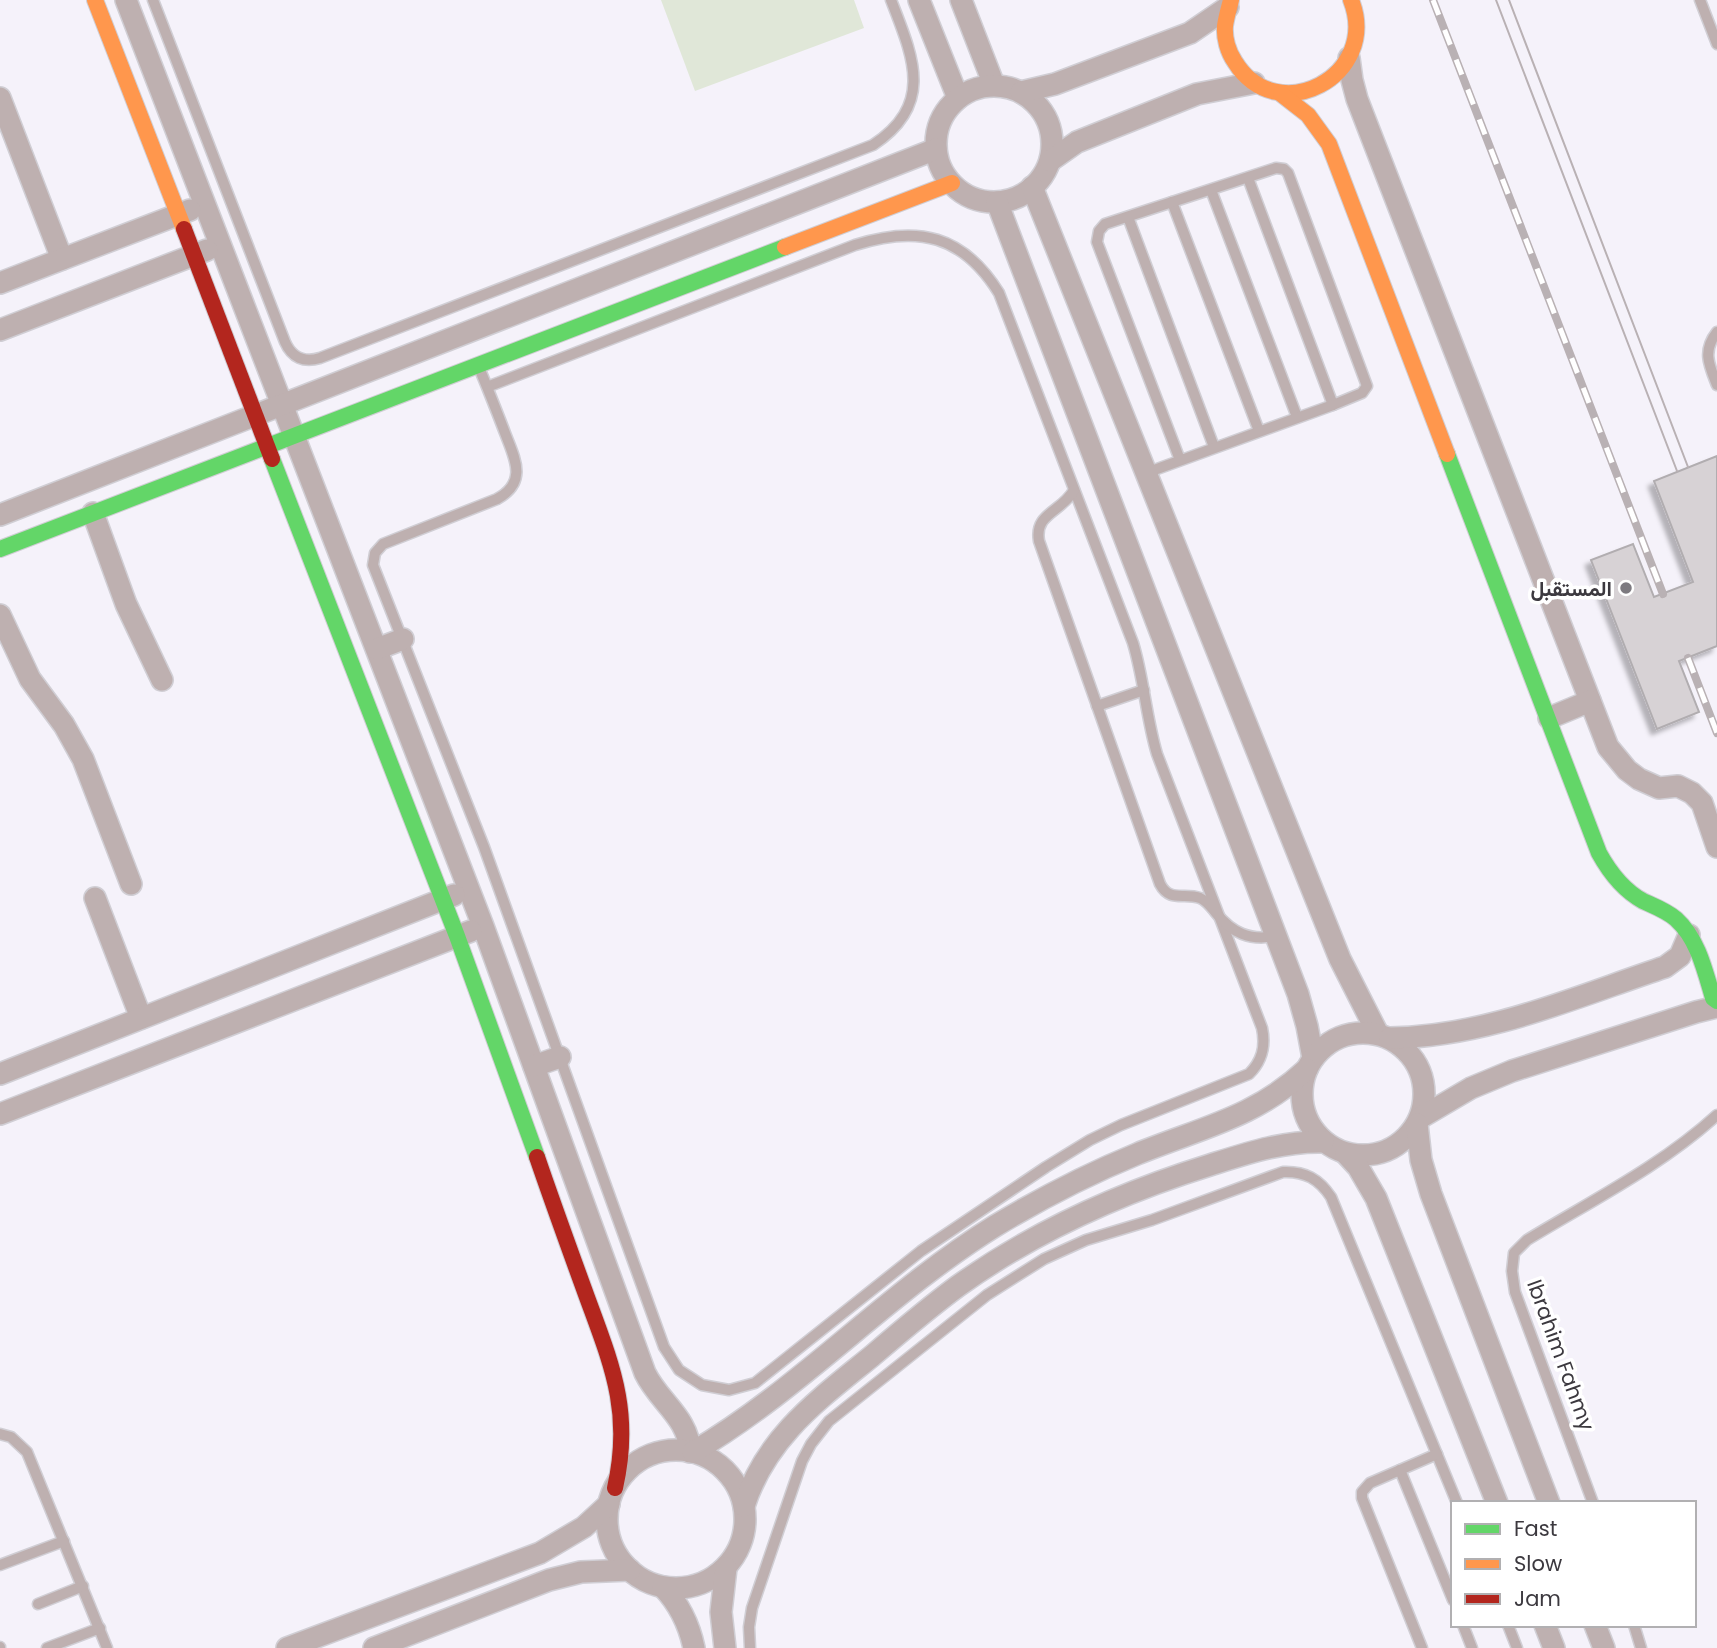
<svg xmlns="http://www.w3.org/2000/svg" width="1717" height="1648" viewBox="0 0 1717 1648" font-family="Poppins,Vazirmatn,sans-serif">
<defs>
<filter id="shadow"><feDropShadow dx="-5.5" dy="5.5" stdDeviation="2" flood-color="#0004"/></filter>
</defs>
<rect width="100%" height="100%" fill="#f5f2fa"/>
<polygon fill="#e0e7d8" points="661,0 854,0 864,28 695,91"/>
<polygon fill="#d7d2d5" stroke="#b1adb0" stroke-width="2" filter="url(#shadow)" points="1717,456 1717,646 1679,661 1699,712 1657,729 1591,560 1633,544 1654,597 1693,582 1654,481"/>
<g fill="none" stroke-linecap="round" stroke-linejoin="round">
<g stroke="#d0ced4" stroke-width="13">
<g id="lane">
<path d="M153,0L285,342C292,358 304,363 320,358L873,145C935,104 913,57 891,0"/>
<polyline points="1700,0 1717,44"/>
<polyline points="1248,178 1333,405"/>
<polyline points="1211,190 1297,417"/>
<polyline points="1172,202 1259,431"/>
<polyline points="1128,217 1214,447"/>
<path d="M1717,332C1702,351 1709,365 1717,385"/>
<path d="M478,365L487,387L855,245C918,225 963,235 999,293L1133,643C1144,679 1146,717 1157,754L1262,1028C1266,1047 1262,1061 1249,1074L1121,1125L1090,1140L1046,1167L921,1251L755,1383L729,1390L702,1385L679,1370L664,1347L484,847L373,565L375,553L383,544L497,499C528,482 515,459 505,433C499,417 493,402 487,387"/>
<polyline points="1146,473 1333,405 1362,393 1367,386 1288,173 1284,169 1276,168 1105,224 1099,231 1097,242 1180,460"/>
<path d="M1074,490C1062,512 1034,513 1039,541L1160,884C1170,903 1184,892 1200,898C1207,901 1211,907 1216,913C1232,933 1250,941 1275,936"/>
<polyline points="1097,706 1144,690"/>
<polyline points="0,1434 11,1437 27,1452 107,1648"/>
<polyline points="1400,1470 1453,1600"/>
<path d="M1593,1503L1515,1292L1512,1271L1514,1253L1527,1240C1591,1201 1661,1166 1717,1115"/>
<polyline points="0,1565 64,1541"/>
<polyline points="38,1604 83,1586"/>
<polyline points="1463,1625 1472,1648"/>
<polyline points="1508,1625 1517,1648"/>
<polyline points="1634,1625 1641,1648"/>
<polyline points="0,1647 0,1648"/>
<polyline points="47,1648 100,1628"/>
<path d="M750,1648L749,1627L752,1608L802,1461L811,1444L829,1421L987,1295L1044,1259L1086,1240L1152,1220L1283,1172C1305,1171 1319,1179 1331,1197L1457,1503"/>
<polyline points="1422,1648 1362,1498 1362,1492 1370,1483 1437,1454"/>
</g>
</g>
<g stroke="#d0ced4" stroke-width="24">
<g id="street">
<path d="M126,0L483,926L645,1373C659,1402 689,1418 690,1452"/>
<polyline points="919,0 958,98"/>
<polyline points="961,0 994,85"/>
<polyline points="1349,58 1352,80 1357,99 1608,747 1627,770 1639,779 1659,788 1678,786 1692,793 1702,803 1717,847"/>
<circle cx="994" cy="144" r="58"/>
<polyline points="1021,92 1055,84 1190,33 1228,7"/>
<polyline points="0,98 62,259"/>
<polyline points="1050,161 1077,142 1197,94 1254,83"/>
<polyline points="1032,187 1340,959 1378,1034"/>
<polyline points="997,202 1298,994 1307,1026 1313,1058"/>
<polyline points="0,283 190,210"/>
<polyline points="0,330 207,250"/>
<polyline points="93,513 126,604 162,680"/>
<polyline points="0,515 936,149"/>
<polyline points="0,615 30,679 64,725 83,759 131,884"/>
<polyline points="377,649 403,639"/>
<polyline points="1549,718 1590,701"/>
<polyline points="95,898 141,1018"/>
<circle cx="1363" cy="1094" r="61"/>
<path d="M1390,1038C1486,1037 1575,997 1665,967L1680,956L1689,935"/>
<polyline points="534,1066 560,1057"/>
<polyline points="0,1074 454,895"/>
<polyline points="0,1114 471,931"/>
<polyline points="1420,1118 1471,1088 1512,1071 1696,1012 1717,1007"/>
<polyline points="1417,1124 1421,1160 1431,1194 1549,1503"/>
<polyline points="1346,1154 1358,1167 1376,1198 1497,1503"/>
<circle cx="676" cy="1519" r="69"/>
<path d="M693,1452C802,1388 887,1293 995,1226C1040,1199 1088,1174 1137,1154C1200,1128 1255,1118 1307,1069"/>
<path d="M744,1506C766,1437 818,1400 872,1356C900,1332 928,1308 958,1286C1035,1231 1120,1193 1210,1165C1248,1153 1283,1141 1323,1142"/>
<path d="M663,1587C680,1605 689,1624 694,1648"/>
<polyline points="1545,1625 1554,1648"/>
<polyline points="1595,1625 1604,1648"/>
<polyline points="287,1648 540,1553 584,1527 609,1504"/>
<polyline points="374,1648 549,1580 581,1572 630,1570"/>
<polyline points="725,1648 721,1612 726,1568"/>
</g>
</g>
<g stroke="#d0ced4" stroke-width="18">
<g id="fast">
<path d="M1447,454L1599,853C1610,873 1623,890 1643,901C1654,906 1667,911 1676,919C1698,939 1705,971 1713,998L1717,1001"/>
<polyline points="272,459 457,936 537,1157"/>
<polyline points="0,549 785,247"/>
</g>
</g>
<g stroke="#d0ced4" stroke-width="18">
<g id="slow">
<polyline points="95,0 184,229"/>
<path d="M1231,0C1229,8 1226,18 1225,26C1224,38 1228,52 1235,62C1277,130 1381,76 1351,0"/>
<polyline points="1281,94 1308,115 1329,144 1447,454"/>
<polyline points="785,247 952,183"/>
</g>
</g>
<g stroke="#d0ced4" stroke-width="18">
<g id="jam">
<polyline points="184,229 272,459"/>
<path d="M537,1157C552,1201 568,1245 584,1289C610,1361 633,1409 615,1488"/>
</g>
</g>
<use href="#lane" stroke="#beb0b0" stroke-width="10"/>
<use href="#street" stroke="#beb0b0" stroke-width="21"/>
<use href="#fast" stroke="#63d668" stroke-width="16"/>
<use href="#slow" stroke="#ff974d" stroke-width="16"/>
<use href="#jam" stroke="#b3261e" stroke-width="16"/>
<g stroke="#b9b1b4" stroke-width="2">
<polyline points="1496,0 1677,471"/>
<polyline points="1509,0 1688,467"/>
</g>
<g stroke="#b9b1b4" stroke-width="8">
<g id="rail">
<polyline points="1433,0 1663,594"/>
<polyline points="1688,658 1717,733"/>
</g>
</g>
<use href="#rail" stroke="#fff" stroke-width="5" stroke-dasharray="16" stroke-linecap="butt"/>
</g>
<circle fill="#7d7a80" stroke="#fff" stroke-width="2.5" cx="1626" cy="588" r="7"/>
<g text-anchor="middle" dominant-baseline="central" stroke-width="7" stroke-linejoin="round" paint-order="stroke">
<g font-size="21" font-weight="bold" fill="#3c393f" stroke="#fff" text-anchor="end">
<text x="1612" y="588">المستقبل</text>
</g>
<g font-size="21" fill="#3c393f" stroke="#fff">
<text transform="translate(1561 1355) rotate(70)">Ibrahim Fahmy</text>
</g>
</g>
<rect x="1451" y="1501" width="245" height="126" fill="#ffffff" stroke="#b1b0b2" stroke-width="2"/>
<rect x="1465" y="1524" width="35" height="10" fill="#63d668" stroke="#b1b0b2" stroke-width="2"/>
<text x="1514" y="1536" font-size="21" fill="#3c393f">Fast</text>
<rect x="1465" y="1559" width="35" height="10" fill="#ff974d" stroke="#b1b0b2" stroke-width="2"/>
<text x="1514" y="1571" font-size="21" fill="#3c393f">Slow</text>
<rect x="1465" y="1594" width="35" height="10" fill="#b3261e" stroke="#b1b0b2" stroke-width="2"/>
<text x="1514" y="1606" font-size="21" fill="#3c393f">Jam</text>
</svg>
